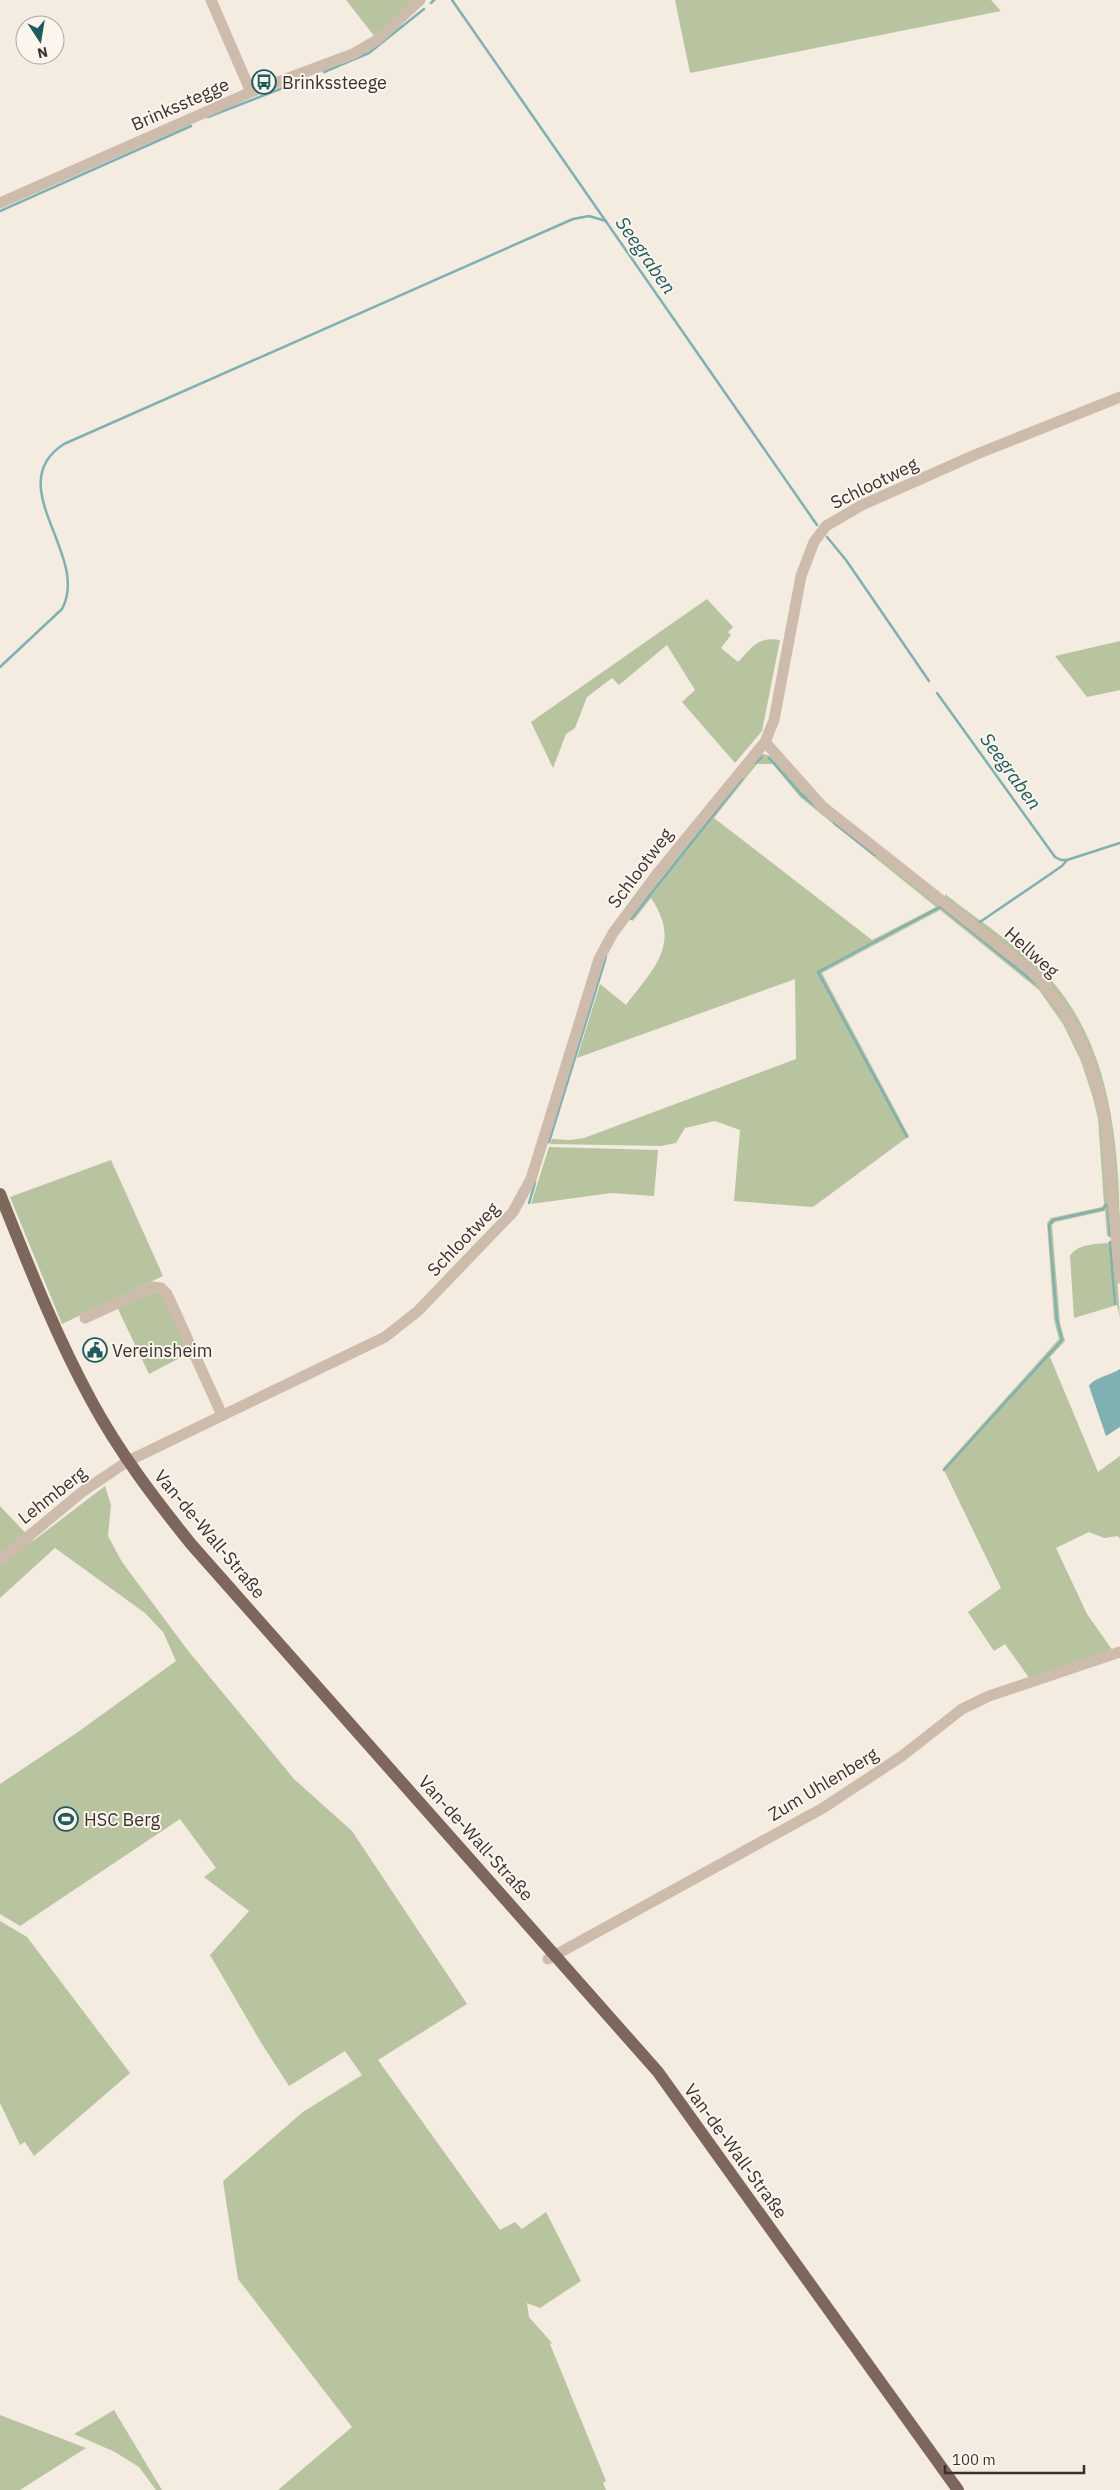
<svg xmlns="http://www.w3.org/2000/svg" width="1120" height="2490" viewBox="0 0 1120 2490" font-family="'IBM Plex Sans',sans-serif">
<rect width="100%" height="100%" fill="#f4ebe1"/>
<g fill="#b8c4a0" fill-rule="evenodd">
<polygon points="346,0 416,0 375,37"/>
<polygon points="675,0 991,0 1001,11 690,73"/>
<path d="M707,599L733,627L728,632L731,635L721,648L738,662C752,648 757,636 780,640L762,731L735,763L682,702L695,690L667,645L619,685L612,678L587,697L575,728L566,734L553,768L531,722Z"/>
<polygon points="1120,641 1120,690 1087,697 1055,656"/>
<path d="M760,754C772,753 777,762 784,771L1031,976L1066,1020L1098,1096L1112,1236H1107L1105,1211L1055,1222L1052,1225L1060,1323L1065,1341L1050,1357L1098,1472L1120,1456V1539L1118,1536L1104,1538L1089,1532L1056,1548L1087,1614L1113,1651L1030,1679L1005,1644L994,1651L968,1612L1001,1588L943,1468L1059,1339L1054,1320L1047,1223L1051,1218L1102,1207L1104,1204L1098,1119L1093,1098L1081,1061L1063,1024L1039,990L940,910L822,973L909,1136L813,1207L734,1201L740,1130L715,1121L685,1128L676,1143L661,1146L550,1144L552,1139L570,1140L584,1138L796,1059L795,979L577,1058L600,984L626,1005C654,968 682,944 651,898L633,921L629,918ZM757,764H773L800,797L936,907L872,940L714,818Z"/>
<path d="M945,894C978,920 1023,949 1051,980C1115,1052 1120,1158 1120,1249L1108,1118L1061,1000L945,899Z"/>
<polygon points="549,1147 658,1150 654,1196 611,1193 531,1204"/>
<polygon points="111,1160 163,1276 62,1324 10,1197"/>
<path d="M1112,1242L1115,1245L1120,1318L1117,1305L1074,1318L1070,1256C1079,1242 1098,1245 1112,1242Z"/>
<polygon points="151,1292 162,1294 191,1352 149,1374 117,1307"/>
<polygon points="105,1486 111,1505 108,1536 122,1562 189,1652 294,1779 352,1831 467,2004 378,2060 500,2230 515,2222 522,2229 546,2212 581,2281 540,2308 527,2303 529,2317 552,2343 550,2344 606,2481 603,2483 606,2490 278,2490 352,2427 238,2279 223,2181 303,2112 362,2075 345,2051 289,2086 260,2041 210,1955 249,1911 204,1877 216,1868 180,1819 20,1926 0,1914 0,1784 78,1732 176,1661 163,1632 145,1613 55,1548 0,1598 0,1506 33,1541"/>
<polygon points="0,1921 27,1937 130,2073 34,2156 25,2142 20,2145 0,2103"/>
<polygon points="114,2410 162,2490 156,2490 139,2467 115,2452 74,2434"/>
<polygon points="0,2415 86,2448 20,2490 0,2490"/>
</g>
<path fill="#7fb0b2" d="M1120,1369V1427L1106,1436L1089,1386C1093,1378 1111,1375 1120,1369Z"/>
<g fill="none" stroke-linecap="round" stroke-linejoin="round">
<g stroke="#7fb0b2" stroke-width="2.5">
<polyline points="452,0 817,525"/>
<polyline points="431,3 434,0"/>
<polyline points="324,72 369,53 424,9"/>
<polyline points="208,117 306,79"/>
<polyline points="0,211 191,126"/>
<polyline points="827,537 846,560 929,681"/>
<path d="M0,667L62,609C91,556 0,485 64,444L573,219L589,216L606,221"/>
<polyline points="937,693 1055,857 1061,860 1067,860 1120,843"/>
<polyline points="769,758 801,794 815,806"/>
<polyline points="755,763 762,757"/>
<polyline points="834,823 875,855"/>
<polyline points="940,906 1035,983"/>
<polyline points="631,919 742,779"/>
<polyline points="980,922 1062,866 1067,860"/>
<polyline points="907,1137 818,972 940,907"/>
<polyline points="549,1142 606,957"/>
<polyline points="529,1203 535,1183"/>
<polyline points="1108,1207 1110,1236"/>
<polyline points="1110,1242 1115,1304"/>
<polyline points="944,1470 1062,1340 1057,1320 1049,1225 1053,1220 1103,1209 1107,1204"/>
</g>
<g stroke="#cdbbac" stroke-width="11">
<polyline points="211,0 251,92"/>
<polyline points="0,203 251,92 353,54 377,40 420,0"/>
<path d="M765,742L822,806L1032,972C1073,1012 1094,1064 1105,1119L1120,1278"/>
<polyline points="85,1318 153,1287 161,1288 167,1294 222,1415"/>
<polyline points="0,1560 82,1492 128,1461 385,1337 418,1311 513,1212 531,1179 599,959 613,933 657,874 765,742 774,720 801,576 814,542 826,526 862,505 977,454 1120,397"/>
<polyline points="548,1959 823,1808 902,1756 962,1709 989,1696 1120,1652"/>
</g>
<path stroke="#7d675c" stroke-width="12" d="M0,1194C28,1264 55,1334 91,1400C119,1452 154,1498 191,1544L658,2072L958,2490"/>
</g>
<defs>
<g id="bus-ring" transform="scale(1.25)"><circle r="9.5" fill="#fbf5ee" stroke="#1f5a5e" stroke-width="1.5"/><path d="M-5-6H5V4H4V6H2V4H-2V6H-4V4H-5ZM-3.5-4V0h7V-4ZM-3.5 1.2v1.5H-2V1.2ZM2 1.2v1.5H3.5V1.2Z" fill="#1f5a5e"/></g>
<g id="civic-ring" transform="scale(1.25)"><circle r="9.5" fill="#fbf5ee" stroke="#1f5a5e" stroke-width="1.5"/><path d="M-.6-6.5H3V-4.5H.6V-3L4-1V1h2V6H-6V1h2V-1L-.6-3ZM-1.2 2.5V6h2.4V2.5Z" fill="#1f5a5e"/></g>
<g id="stadium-ring" transform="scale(1.25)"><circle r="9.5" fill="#fbf5ee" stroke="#1f5a5e" stroke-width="1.5"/><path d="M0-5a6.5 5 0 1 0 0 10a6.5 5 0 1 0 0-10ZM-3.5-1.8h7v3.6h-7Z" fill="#1f5a5e"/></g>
</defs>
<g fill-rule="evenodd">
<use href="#bus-ring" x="264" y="82"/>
<use href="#civic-ring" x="95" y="1350"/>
<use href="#stadium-ring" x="66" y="1819"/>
</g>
<g text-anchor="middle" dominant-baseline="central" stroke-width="4" stroke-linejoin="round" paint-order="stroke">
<g font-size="18" fill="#3b302b" stroke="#fbf5ee" text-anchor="start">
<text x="282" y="82">Brinkssteege</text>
<text x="112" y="1350">Vereinsheim</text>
<text x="84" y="1819">HSC Berg</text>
</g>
<g font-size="18" fill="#3b302b" stroke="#fbf5ee">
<text transform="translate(180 104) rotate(-24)">Brinksstegge</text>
<text transform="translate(874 483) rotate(-26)">Schlootweg</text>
<text transform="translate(640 868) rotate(-53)">Schlootweg</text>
<text transform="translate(1032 952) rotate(42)">Hellweg</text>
<text transform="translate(463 1239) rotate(-46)">Schlootweg</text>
<text transform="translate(52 1495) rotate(-38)">Lehmberg</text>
<text transform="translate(210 1534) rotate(50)">Van-de-Wall-Straße</text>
<text transform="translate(823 1784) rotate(-31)">Zum Uhlenberg</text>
<text transform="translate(476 1838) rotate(48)">Van-de-Wall-Straße</text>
<text transform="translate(736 2151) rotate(54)">Van-de-Wall-Straße</text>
</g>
<g font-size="19" font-style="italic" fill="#1f5a5e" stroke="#fbf5ee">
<text transform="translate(646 255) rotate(55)">Seegraben</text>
<text transform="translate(1011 771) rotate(54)">Seegraben</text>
</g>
</g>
<g transform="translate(40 40) rotate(168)"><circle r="24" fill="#fbf5ee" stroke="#aea6a0"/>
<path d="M0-4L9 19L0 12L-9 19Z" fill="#1f5a5e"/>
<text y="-8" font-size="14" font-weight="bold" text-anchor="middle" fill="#3b302b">N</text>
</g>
<path d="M945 2465v8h139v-8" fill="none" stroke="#3b302b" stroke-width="2.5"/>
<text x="952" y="2465" font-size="15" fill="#3b302b" stroke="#fbf5ee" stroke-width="4" paint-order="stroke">100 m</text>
</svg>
